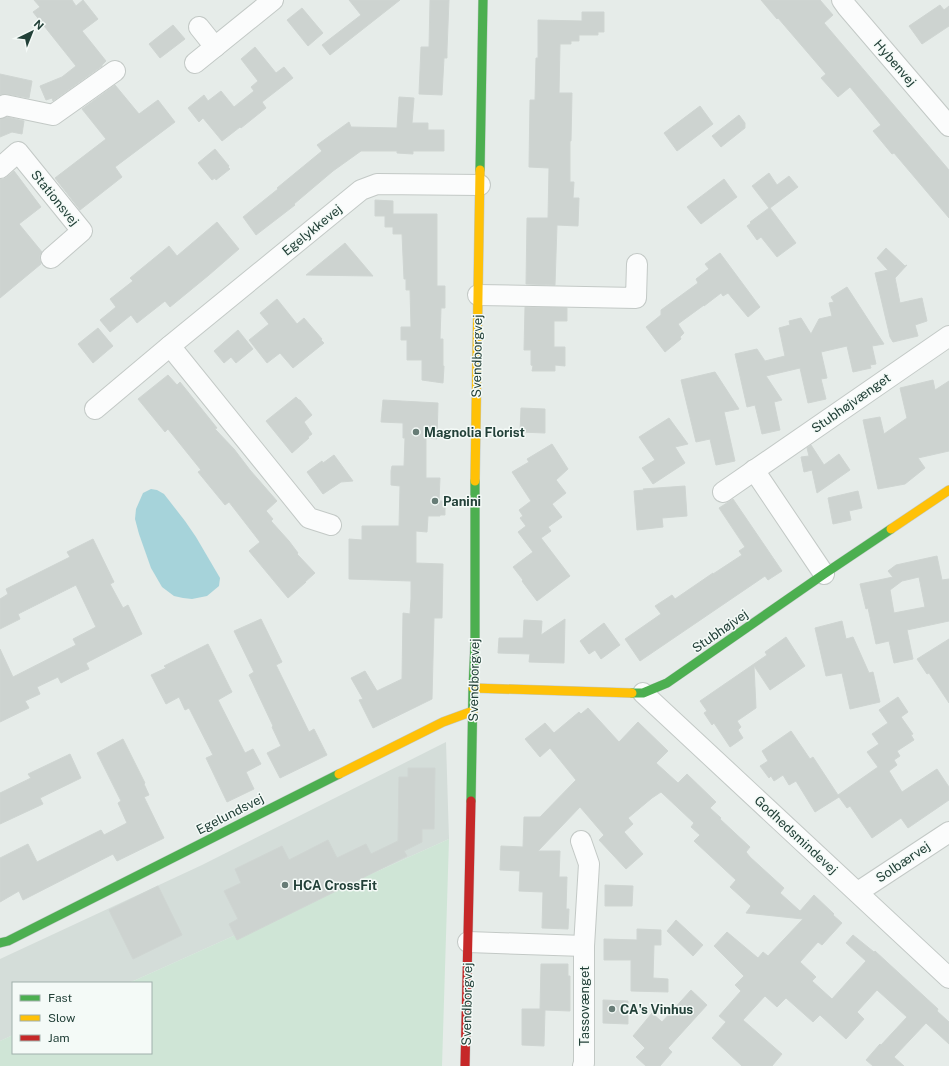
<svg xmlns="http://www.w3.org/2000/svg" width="949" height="1066" viewBox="0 0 949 1066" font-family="'Public Sans',sans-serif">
<rect width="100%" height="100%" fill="#e6ece9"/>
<polygon fill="#d4ddd9" points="446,742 449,839 129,983 13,983 13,1035 0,1041 0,959 202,865"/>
<polygon fill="#cfe5d6" points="449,839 442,1066 0,1066 0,1041 13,1035 13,1053 151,1053 151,983 129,983"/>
<polygon fill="#a6d3da" points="151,489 157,490 164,494 185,521 196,537 220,578 219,586 207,596 192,599 183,598 174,596 162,587 151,568 139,534 135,519 136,509 143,493"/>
<g fill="#cdd3d0" stroke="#cfd5d2" fill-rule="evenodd">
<polygon points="34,0 72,0 76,6 83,0 98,19 82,31 106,61 102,65 102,66 53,101 52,98 46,100 40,86 62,77 76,66 33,12 40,7"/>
<polygon points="349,0 400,0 330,55 322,45 361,15"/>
<polygon points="430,0 449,0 447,50 447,58 444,58 442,95 419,94 421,47 429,47"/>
<polygon points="761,0 820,0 833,15 824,23 949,170 949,218 894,153 892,154 873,131 881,125 850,87 838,97 821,78 826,74 778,18 777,19"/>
<polygon points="940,5 944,10 949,6 949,26 922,44 909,26"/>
<polygon points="302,8 323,33 308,46 287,20"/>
<polygon points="582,12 604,12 604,32 598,32 598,35 579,35 579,41 571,41 571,44 560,44 559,93 572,93 571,141 570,141 570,182 574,182 573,198 579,198 578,226 557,225 555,285 526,284 527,218 548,218 549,168 529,167 530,100 535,100 536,58 538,58 538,20 582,21"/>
<polygon points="173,25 185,39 160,58 149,44"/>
<polygon points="255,47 276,73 284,67 293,78 262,102 266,108 241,128 240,127 222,141 203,118 199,122 188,108 204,95 208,101 221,91 234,107 254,91 251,87 258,81 241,59"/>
<polygon points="0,74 32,81 29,98 7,94 0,95"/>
<polygon points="115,85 139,114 158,100 175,122 115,167 122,177 80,210 55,178 106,139 82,109"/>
<polygon points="399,97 414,98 412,123 428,123 428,130 444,130 444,151 413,151 413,154 397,153 397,151 361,151 333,171 294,204 295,205 256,235 243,217 278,189 277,188 322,151 317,145 349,122 351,127 397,128"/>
<polygon points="700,106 713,124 677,151 664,133"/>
<polygon points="739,115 745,123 745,128 721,147 712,136"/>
<polygon points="7,117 24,121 22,134 12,132 0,137 0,119"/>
<polygon points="215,149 229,166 228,167 230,169 216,180 215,178 212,180 198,163"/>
<polygon points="14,171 41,207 19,224 42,252 40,255 40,260 41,264 0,298 0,179 3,179 7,177"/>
<polygon points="769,173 777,185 789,176 798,187 770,208 796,243 777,257 761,237 757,240 747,226 751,223 750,222 769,208 752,186"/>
<polygon points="724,179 737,197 701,224 687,207"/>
<polygon points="375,200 393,201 393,214 437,214 437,286 445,286 445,308 441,308 440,339 443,339 443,366 444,366 443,383 422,380 422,360 407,360 407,340 401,340 401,327 411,327 410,290 406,290 406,279 404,279 402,234 393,234 393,227 385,227 385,216 375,216"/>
<polygon points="217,222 239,249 209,275 170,307 165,301 137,323 131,315 110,332 100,320 116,307 110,299 133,281 130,278 169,246 177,256"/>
<polygon points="345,243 373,276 306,275"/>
<polygon points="886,248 905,266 907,265 895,278 900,303 922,298 927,321 915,325 918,336 893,342 890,337 875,273 888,270 877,258"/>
<polygon points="720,253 760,307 748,317 728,293 723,296 721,293 704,306 704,305 678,324 684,333 680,337 681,339 665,352 646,327 661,315 661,310 698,283 696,279 709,269 705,264"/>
<polygon points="847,287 884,344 872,346 876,364 870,365 871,368 853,372 847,346 821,352 827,378 821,379 826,399 808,403 800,368 766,376 782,400 774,402 780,430 762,434 755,405 747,407 735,354 757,349 765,361 785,356 779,328 790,325 789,321 801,318 811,334 819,319 832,316 829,303 834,302 831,297"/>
<polygon points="277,299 297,324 304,318 322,339 321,340 324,343 293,368 280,353 267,363 249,340 269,324 260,313"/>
<polygon points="525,307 567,308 567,321 554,321 554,347 565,347 565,366 555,365 555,371 532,371 533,366 531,365 531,350 524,350"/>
<polygon points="98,328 113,346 93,363 78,344"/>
<polygon points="238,330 253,349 236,363 231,357 224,363 214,351"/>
<polygon points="715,372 739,409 724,412 735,461 716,465 710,439 696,442 681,380"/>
<polygon points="168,375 177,385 180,382 217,428 215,429 234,449 250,470 277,501 266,511 273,519 271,521 289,541 298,553 297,554 315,573 305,582 306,582 288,598 249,551 260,542 229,502 225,505 198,472 201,470 168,429 165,432 138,399"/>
<polygon points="933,380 935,390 949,381 949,451 918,458 925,468 905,484 878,489 863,420 880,417 884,434 907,418 900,388"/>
<polygon points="296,397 299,400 300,400 312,415 304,422 312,434 308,437 309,438 292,453 266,421"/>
<polygon points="383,400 438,403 437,439 426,438 426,478 440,478 439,501 445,501 445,515 440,515 440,516 428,516 427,532 416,531 416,563 443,564 442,618 434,618 432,699 373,728 359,700 363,699 351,678 365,671 377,691 402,679 403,613 410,614 411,599 411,581 349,579 349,539 362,540 362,526 399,526 400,486 391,485 391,471 392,466 404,466 405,438 403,438 403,423 381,422"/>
<polygon points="521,408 545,409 545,433 520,432"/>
<polygon points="669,418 688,444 675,447 685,463 653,484 642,468 655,460 639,437"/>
<polygon points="552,444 568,469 556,480 566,493 552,504 562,517 548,527 551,531 541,538 570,576 537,601 522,581 523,580 513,567 533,552 518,532 526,526 520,518 523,516 519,510 531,501 512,472 529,462 527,459"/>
<polygon points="811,445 824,465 839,454 850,470 817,493 812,470 804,472 801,457 809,456 807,448"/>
<polygon points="334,455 353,481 341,482 323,494 307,472 322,461 323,463"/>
<polygon points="685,486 687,516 662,518 663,527 637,530 634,491 644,490 643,489"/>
<polygon points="858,491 862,508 849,511 851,520 833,524 828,498"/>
<polygon points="733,499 782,571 768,580 765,576 640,661 625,639 661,614 655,606 672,595 675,599 713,573 713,574 742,555 739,551 745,547 719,508"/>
<polygon points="93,539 114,582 110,584 123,608 128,605 142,634 86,663 89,669 74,676 61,683 58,677 37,687 40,694 25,701 29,708 0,722 0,649 13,677 76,645 73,639 96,627 76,585 18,614 20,619 0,629 0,599 8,594 6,589 70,557 67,552"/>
<path d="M937,556L942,580L949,579V621L907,630L913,659L894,663L889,641L876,644L868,608L866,609L860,584L893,577L888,571L896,565ZM919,577L925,607L894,613L890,590L902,581Z"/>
<polygon points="261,619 282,662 276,665 309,732 314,729 327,755 280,778 267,753 281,746 272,727 273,726 249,675 254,672 234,631"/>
<polygon points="565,619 564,663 529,662 530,654 498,653 499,638 523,638 524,620 542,621 541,635"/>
<polygon points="842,621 846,639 853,637 869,673 873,672 880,702 850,709 842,673 826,676 815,628"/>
<polygon points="604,623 620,645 601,659 595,650 589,654 580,641"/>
<polygon points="786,637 805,666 770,690 754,666 756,708 737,721 741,727 738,730 743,738 730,747 714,723 712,725 704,713 707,711 700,701 767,655 765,652"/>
<polygon points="949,639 949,703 929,673 927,674 917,659"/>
<polygon points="208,644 232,692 218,700 245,753 253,749 261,764 246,772 254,789 227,802 206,758 213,755 189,708 185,710 179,697 166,704 151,675 166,668 164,666"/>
<polygon points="898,697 908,712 901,717 913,734 911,735 914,740 897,751 900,756 894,760 897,765 889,771 902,792 937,769 949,787 949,800 908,828 901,818 872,838 850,806 847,808 839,797 815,812 796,781 789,785 783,775 774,781 771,776 769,778 760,766 768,761 762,751 791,731 810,759 813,757 838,795 878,767 867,752 879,744 872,734 888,723 879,710"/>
<polygon points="588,708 619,742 638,722 668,751 656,763 678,783 687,774 716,802 710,808 721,818 720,819 750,847 746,852 750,857 784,888 780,893 800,911 814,895 834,914 833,915 842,923 822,945 818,942 800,962 816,977 812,981 832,999 866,961 846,943 853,935 874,952 875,951 938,1009 937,1011 949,1022 949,1044 926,1023 894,1057 904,1066 873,1066 866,1060 880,1044 881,1045 907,1017 877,990 857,1012 864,1019 846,1039 820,1015 813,1022 786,998 777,1007 765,996 743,1020 782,1054 772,1066 742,1066 712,1038 726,1022 719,1016 741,991 735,985 744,976 714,946 727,932 758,958 763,952 768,956 803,919 746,913 751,906 730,887 736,880 694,841 700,835 691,827 694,823 661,792 652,798 628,818 633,824 624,832 643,854 626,869 599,840 604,835 580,807 538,851 560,851 559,877 567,877 566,909 569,909 568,929 542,928 543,892 519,891 520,871 500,870 501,846 523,847 524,817 540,817 576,780 550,748 540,757 525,739 545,723 554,733 579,712 581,714"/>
<polygon points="123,739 145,783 144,784 149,795 144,797 164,838 117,861 113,854 23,900 19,891 0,902 0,858 28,844 37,862 101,830 104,835 127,823 118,803 121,801 97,753"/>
<polygon points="70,754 81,778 40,798 43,804 0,824 0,793 31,778 28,774"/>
<polygon points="408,768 435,768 434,829 422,829 422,842 404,851 407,856 237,940 229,924 238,919 224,891 241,883 235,869 282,846 289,860 328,840 337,858 366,844 371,854 398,841 399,777 408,777"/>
<polygon points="605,885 633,886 632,906 605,906"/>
<polygon points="158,886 182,935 133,959 109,910"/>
<polygon points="676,920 703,945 693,956 667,931"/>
<polygon points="637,929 661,930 661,945 654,945 653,978 668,979 668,992 631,991 631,960 604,960 604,939 637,940"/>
<polygon points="541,964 568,964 568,976 570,976 570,1011 545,1010 544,1046 522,1045 522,1009 540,1009"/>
<polygon points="691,990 707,1005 668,1048 672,1052 660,1066 646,1066 636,1057 645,1048 633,1036 652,1013 662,1022"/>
<polygon points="603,1000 628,1001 628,1024 603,1023"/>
</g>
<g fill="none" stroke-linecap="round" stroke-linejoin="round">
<g stroke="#c3c9c6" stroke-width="22">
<g id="street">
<polyline points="842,0 847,7 949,126"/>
<polyline points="199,27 215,47"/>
<polyline points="195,63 273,0"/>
<polyline points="0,108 5,105 53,115 115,71"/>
<polyline points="0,168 18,152 82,231 51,258"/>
<polyline points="478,295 636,298 637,264"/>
<polyline points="170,346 309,518 331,525"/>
<polyline points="95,409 170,346 361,190 377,184 480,185"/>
<polyline points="754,470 824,574"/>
<polyline points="723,492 949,336"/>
<polyline points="643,693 949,978"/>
<polyline points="581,841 589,864 584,946 584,1063 583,1066"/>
<polyline points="859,893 864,888 949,832"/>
<polyline points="468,942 584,946"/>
</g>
</g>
<g stroke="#c1c9c6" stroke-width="10">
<g id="fast">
<polyline points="480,170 483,0"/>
<polyline points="632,693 643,693 667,683 824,574 891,529"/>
<polyline points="471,801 473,688 475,642 475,481"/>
<polyline points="0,943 8,941 339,774"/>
</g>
</g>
<g stroke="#c1c9c6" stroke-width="10">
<g id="slow">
<polyline points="475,481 480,170"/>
<polyline points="891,529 949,490"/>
<polyline points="473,688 632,693"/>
<polyline points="339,774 443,722 473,711"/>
</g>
</g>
<g stroke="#c1c9c6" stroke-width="10">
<polyline id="jam" points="465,1066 471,801"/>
</g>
<use href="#street" stroke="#fbfcfc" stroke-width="20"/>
<use href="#fast" stroke="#4caf50" stroke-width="9"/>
<use href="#slow" stroke="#ffc107" stroke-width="9"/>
<use href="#jam" stroke="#c62828" stroke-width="9"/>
</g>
<g fill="#677c76" stroke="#f4faf7" stroke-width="1.5">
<circle cx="416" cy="432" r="4"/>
<circle cx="435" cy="501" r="4"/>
<circle cx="285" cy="885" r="4"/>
<circle cx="612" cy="1009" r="4"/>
</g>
<g text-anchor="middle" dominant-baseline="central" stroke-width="3" stroke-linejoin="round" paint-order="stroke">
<g font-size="13" fill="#224038" stroke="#f4faf7">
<text transform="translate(895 63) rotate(49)">Hybenvej</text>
<text transform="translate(55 198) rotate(51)">Stationsvej</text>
<text transform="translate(312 230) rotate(-39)">Egelykkevej</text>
<text transform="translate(477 356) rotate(-89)">Svendborgvej</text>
<text transform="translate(851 403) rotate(-35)">Stubhøjvænget</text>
<text transform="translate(720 631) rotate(-35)">Stubhøjvej</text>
<text transform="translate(474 680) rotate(-89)">Svendborgvej</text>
<text transform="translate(230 814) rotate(-27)">Egelundsvej</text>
<text transform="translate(796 835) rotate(43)">Godhedsmindevej</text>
<text transform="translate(903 862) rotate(-34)">Solbærvej</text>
<text transform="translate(467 1004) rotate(-89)">Svendborgvej</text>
<text transform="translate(584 1006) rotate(-90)">Tassovænget</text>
</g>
<g font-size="13" font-weight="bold" fill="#224038" stroke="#f4faf7" text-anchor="start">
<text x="424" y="432">Magnolia Florist</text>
<text x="443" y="501">Panini</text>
<text x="293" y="885">HCA CrossFit</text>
<text x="620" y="1009">CA's Vinhus</text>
</g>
</g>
<rect x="12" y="982" width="140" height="72" fill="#f4faf7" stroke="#a0b0ab"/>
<rect x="20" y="995" width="20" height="6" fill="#4caf50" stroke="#a0b0ab"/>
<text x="48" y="1002" font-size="12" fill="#224038">Fast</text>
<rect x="20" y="1015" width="20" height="6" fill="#ffc107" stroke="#a0b0ab"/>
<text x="48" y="1022" font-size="12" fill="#224038">Slow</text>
<rect x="20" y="1035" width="20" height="6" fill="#c62828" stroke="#a0b0ab"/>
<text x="48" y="1042" font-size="12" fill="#224038">Jam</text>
<g transform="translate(32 32) rotate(43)" stroke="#f4faf7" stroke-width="3" paint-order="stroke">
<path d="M0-3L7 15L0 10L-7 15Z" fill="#224038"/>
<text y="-6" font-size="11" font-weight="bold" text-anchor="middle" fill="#224038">N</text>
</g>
</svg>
